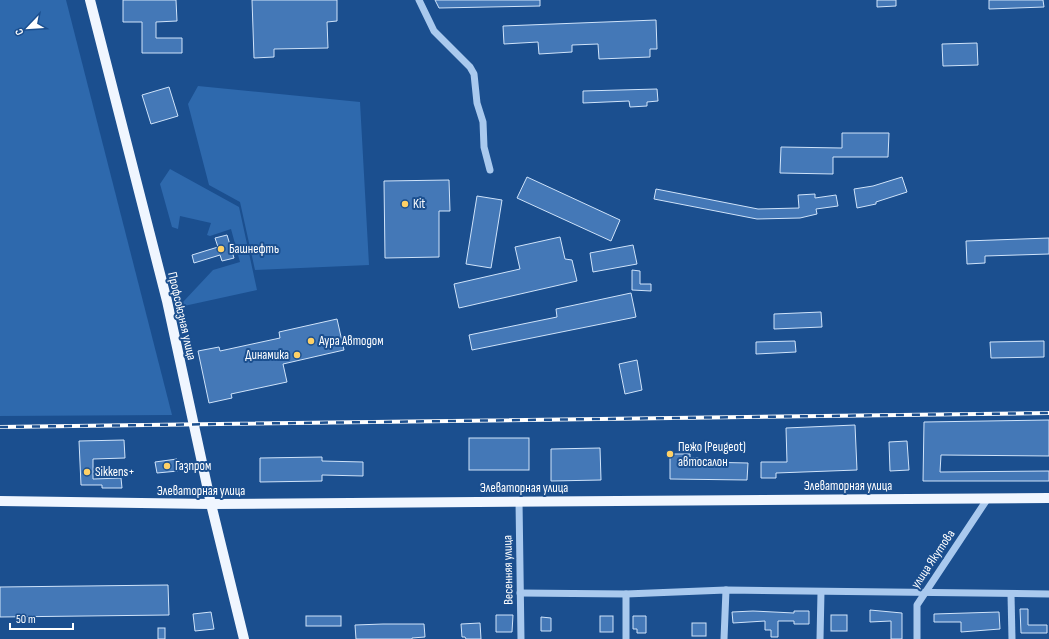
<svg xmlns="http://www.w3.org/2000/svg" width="1049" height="639" viewBox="0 0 1049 639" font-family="'Sofia Sans Condensed',sans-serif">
<rect width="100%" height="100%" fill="#1b4f8f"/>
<g fill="#2e69ad">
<polygon points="0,0 66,0 172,415 0,416"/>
<polygon points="198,86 360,102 369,265 255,270 240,202 209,185 188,104"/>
<polygon points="170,169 239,207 257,290 184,306 183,302 213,270 240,262 231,229 210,236 207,235 211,223 180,216 178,229 172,227 160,184"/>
</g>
<g fill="#4478b7" stroke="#cfe3fa">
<polygon points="123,0 176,0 177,21 156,22 156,38 182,38 182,53 142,53 142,22 123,22"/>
<polygon points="252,0 337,0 337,21 327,22 328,48 274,49 274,57 254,58"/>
<polygon points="435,0 540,0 540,6 439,8"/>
<polygon points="877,0 896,0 896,6 877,7"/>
<polygon points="989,0 1043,0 1044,7 989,9"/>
<polygon points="656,20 657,49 650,49 650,57 599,59 598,44 572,45 572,52 539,54 538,42 504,44 503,26"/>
<polygon points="977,43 978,65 943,66 942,44"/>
<polygon points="169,87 178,116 151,124 142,95"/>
<polygon points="657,89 658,101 647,102 647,106 630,107 629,101 583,103 583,91"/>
<polygon points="842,133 889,133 888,157 833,157 833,174 780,173 781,147 842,148"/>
<polygon points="527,177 620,220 611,241 517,198"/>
<polygon points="902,177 907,192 876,202 876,204 857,208 854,189 873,186"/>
<polygon points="449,180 450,211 439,211 439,257 385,258 384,181"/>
<polygon points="656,189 758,209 799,208 798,195 815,194 815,198 836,195 838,206 816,209 817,214 800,218 757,219 654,199"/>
<polygon points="477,196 502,200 491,268 466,264"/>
<polygon points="227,235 234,258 222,261 220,255 194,263 192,255 218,247 215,238"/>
<polygon points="560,237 565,259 572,260 577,281 459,308 454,284 520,269 515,247"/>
<polygon points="1049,238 1049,254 985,256 985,263 967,264 966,241"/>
<polygon points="633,245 637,264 593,272 590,253"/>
<polygon points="632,270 640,271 640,284 651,284 651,291 632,290"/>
<polygon points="631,293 636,317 472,350 469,335 557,317 556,309"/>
<polygon points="821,312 822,327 774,329 774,314"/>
<polygon points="337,319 344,350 283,364 287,382 231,394 232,398 209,403 198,351 219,347 220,351 280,338 279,332"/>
<polygon points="795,341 796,352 756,354 756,342"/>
<polygon points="1044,341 1044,357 991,358 990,342"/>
<polygon points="637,360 642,390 625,394 619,364"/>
<polygon points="1049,420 1049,456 941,455 940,472 1049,471 1049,481 923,481 924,422"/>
<polygon points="855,425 857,470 776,473 776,478 761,478 761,462 787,462 786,428"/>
<rect x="469" y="438" width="60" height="32"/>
<polygon points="124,440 125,458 93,459 93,479 121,478 122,488 102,488 102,485 81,485 79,441"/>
<polygon points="907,441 909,470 890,471 889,442"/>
<polygon points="600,448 601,480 551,481 551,449"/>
<polygon points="670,454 690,454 690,458 699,458 699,462 748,463 747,480 670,479"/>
<polygon points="322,457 322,461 363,462 363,476 322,475 322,481 260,482 260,458"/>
<polygon points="177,459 178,471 157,473 155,462"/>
<polygon points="168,585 169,615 0,617 0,587"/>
<polygon points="1020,609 1028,609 1028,625 1047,625 1047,633 1021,633"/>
<polygon points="870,610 902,613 902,639 891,639 891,621 870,622"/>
<polygon points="753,611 794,613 794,611 809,611 809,624 794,624 794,621 778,621 778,637 771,637 771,630 765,630 765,621 733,623 732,612"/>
<polygon points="211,612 214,629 195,631 193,614"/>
<polygon points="999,612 1000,629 961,632 961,622 934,622 934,614"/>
<polygon points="496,615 513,615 512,632 496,632"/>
<rect x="831" y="615" width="16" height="16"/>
<rect x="306" y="616" width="35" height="10"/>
<rect x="600" y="616" width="13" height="16"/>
<polygon points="633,616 646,616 646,633 637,633 637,629 633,629"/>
<polygon points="541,617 551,618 551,631 541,631"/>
<polygon points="480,623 481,639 466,639 465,637 462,637 461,624"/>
<rect x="692" y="623" width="14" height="13"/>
<polygon points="383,624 424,624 425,637 412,638 412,639 356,639 355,625"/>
<rect x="158" y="628" width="7" height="11"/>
</g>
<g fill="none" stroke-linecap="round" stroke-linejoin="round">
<g stroke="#a9c9ee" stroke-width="7">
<polyline points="419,0 434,31 470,67 474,74 477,103 483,122 484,147 490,170"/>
<polyline points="519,501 521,639"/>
<polyline points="520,593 626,594 726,590 1049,594"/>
<polyline points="1011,594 1012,639"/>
<polyline points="626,639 626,594"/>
<polyline points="724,639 726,590"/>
<polyline points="820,639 821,592"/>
<polyline points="917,639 917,605 988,498"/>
</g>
<g stroke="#f0f6ff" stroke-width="10">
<polyline points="90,0 167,301 211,504 244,639"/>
<polyline points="0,501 211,504 1049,498"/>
</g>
<g stroke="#fff" stroke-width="4">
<polyline id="rail" points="0,427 1049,413"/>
</g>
<use href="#rail" stroke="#1b4f8f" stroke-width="2.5" stroke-dasharray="8" stroke-linecap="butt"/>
</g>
<g fill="#ffd166" stroke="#1b4f8f" stroke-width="1.5">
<circle cx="405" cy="204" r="4"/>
<circle cx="221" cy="249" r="4"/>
<circle cx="311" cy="341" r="4"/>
<circle cx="297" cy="355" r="4"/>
<circle cx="670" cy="454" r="4"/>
<circle cx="167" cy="466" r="4"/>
<circle cx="87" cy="472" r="4"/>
</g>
<g text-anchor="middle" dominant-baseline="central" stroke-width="4" stroke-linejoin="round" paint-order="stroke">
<g font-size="13" fill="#fff" stroke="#1b4f8f" text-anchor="start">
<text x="413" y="204">Kit</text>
<text x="229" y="249">Башнефть</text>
<text x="319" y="341">Аура Автодом</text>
<text x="289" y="355" text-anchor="end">Динамика</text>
<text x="678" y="447">Пежо (Peugeot)<tspan x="678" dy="15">автосалон</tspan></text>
<text x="175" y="466">Газпром</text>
<text x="95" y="472">Sikkens+</text>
</g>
<g font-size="13" fill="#fff" stroke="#1b4f8f">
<text transform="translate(182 316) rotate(77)">Профсоюзная улица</text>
<text x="848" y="486">Элеваторная улица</text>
<text x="524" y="488">Элеваторная улица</text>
<text x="201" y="491">Элеваторная улица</text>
<text transform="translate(933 559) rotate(-56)">улица Якутова</text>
<text transform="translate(508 570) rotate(-91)">Весенняя улица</text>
</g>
</g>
<g transform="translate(28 28) rotate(245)" stroke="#1b4f8f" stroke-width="3" paint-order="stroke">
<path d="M0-3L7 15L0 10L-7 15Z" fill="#ffffff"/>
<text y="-6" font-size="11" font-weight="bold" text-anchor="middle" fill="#ffffff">С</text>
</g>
<path d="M10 623v6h63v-6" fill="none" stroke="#ffffff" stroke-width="2"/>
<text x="16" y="623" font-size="12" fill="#ffffff" stroke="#1b4f8f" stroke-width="3" paint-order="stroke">50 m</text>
</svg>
